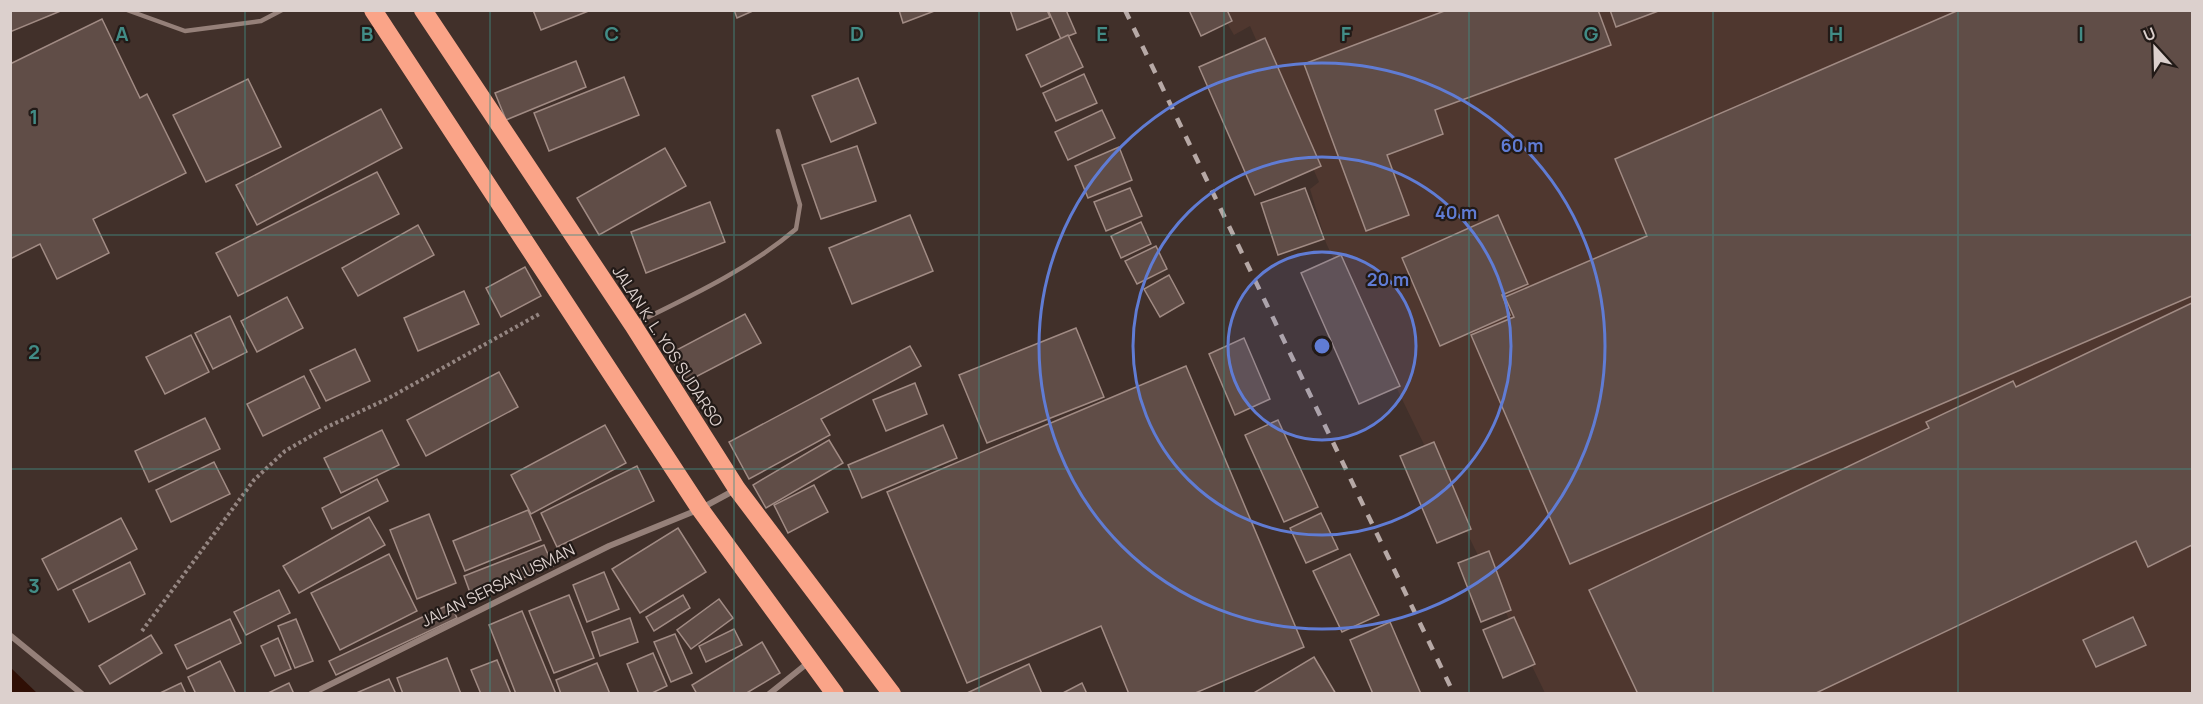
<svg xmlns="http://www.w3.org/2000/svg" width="2203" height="704" viewBox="0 0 2203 704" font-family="Manrope,sans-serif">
<rect width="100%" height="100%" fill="#41302a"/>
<polygon fill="#4f372f" points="1220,11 2192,11 2192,693 1545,693 1326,243 1310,189 1319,182 1250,26 1234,35"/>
<polygon fill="#2f0f05" points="11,668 37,693 11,693"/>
<g fill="#604d47" stroke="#a18b84" stroke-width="1.5">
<polygon points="10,10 63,10 10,32"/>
<polygon points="533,10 591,10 541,30"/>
<polygon points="734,10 755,10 737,18"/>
<polygon points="899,10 937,10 903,23"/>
<polygon points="1010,10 1047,10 1050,17 1017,30"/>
<polygon points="1048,10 1066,10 1076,33 1061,39"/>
<polygon points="1189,10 1227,10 1232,21 1201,36"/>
<polygon points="1447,10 1598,10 1611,45 1435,110 1443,134 1387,155 1409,215 1366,231 1304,64"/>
<polygon points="1610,10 1661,10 1616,27"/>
<polygon points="1959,10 2192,10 2192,296 1570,564 1471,335 1514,317 1505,297 1647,236 1615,159"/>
<polygon points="102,19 140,98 147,94 186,173 93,219 109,253 57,279 40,244 10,259 10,64"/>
<polygon points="1068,35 1083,67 1041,87 1026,55"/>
<polygon points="1265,38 1321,166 1255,195 1199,67"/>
<polygon points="576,61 586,87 506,120 495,93"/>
<polygon points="1084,74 1097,103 1056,121 1043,93"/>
<polygon points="624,77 639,115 549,151 534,113"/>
<polygon points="858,78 876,123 831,142 812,96"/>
<polygon points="248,79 281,147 206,182 173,115"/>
<polygon points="381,109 402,148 257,225 236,185"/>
<polygon points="1102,110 1115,138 1068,160 1055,132"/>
<polygon points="857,146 876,201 821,219 802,165"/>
<polygon points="1119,147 1132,180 1088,198 1075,166"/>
<polygon points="665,148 686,186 599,235 577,198"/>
<polygon points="377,172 399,214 238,296 216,253"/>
<polygon points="1130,188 1142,216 1106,231 1094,202"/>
<polygon points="1305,188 1324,239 1278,255 1261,203"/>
<polygon points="710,202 725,242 646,273 631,232"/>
<polygon points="910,215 933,271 852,304 829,248"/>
<polygon points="1498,215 1528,284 1502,295 1510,315 1440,346 1402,258"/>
<polygon points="1141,222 1151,244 1121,258 1111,236"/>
<polygon points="418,225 434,255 358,296 342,268"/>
<polygon points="1156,246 1167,269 1137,284 1125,261"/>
<polygon points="1341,255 1400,386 1359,404 1301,273"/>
<polygon points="525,267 541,296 501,317 486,288"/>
<polygon points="1169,275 1184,303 1160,317 1144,289"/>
<polygon points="464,291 479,324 418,351 404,318"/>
<polygon points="287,297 303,328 257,352 241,321"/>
<polygon points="2192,303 2192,545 2148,567 2136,541 1814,694 1638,694 1589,590 1929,428 1926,422 2013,381 2016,387"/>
<polygon points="745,314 761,343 684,383 669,354"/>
<polygon points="230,316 247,352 213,369 195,333"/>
<polygon points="1076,328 1104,397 987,443 959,375"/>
<polygon points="191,335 209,372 165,394 146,357"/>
<polygon points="1244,338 1270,399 1235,415 1209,354"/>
<polygon points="910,346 921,366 821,419 830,435 749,479 729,442"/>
<polygon points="355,349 370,381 326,401 310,370"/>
<polygon points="1186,366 1304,647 1193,694 1129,694 1101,626 967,683 887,492"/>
<polygon points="499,372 518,407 426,456 407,420"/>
<polygon points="304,376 320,408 263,436 247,404"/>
<polygon points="915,383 927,414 886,431 873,400"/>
<polygon points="205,418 220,449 149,482 135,451"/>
<polygon points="1278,420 1318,507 1284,522 1245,435"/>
<polygon points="605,425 626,463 531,514 511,475"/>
<polygon points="943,425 957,458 862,498 848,465"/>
<polygon points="382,430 399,465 341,493 324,458"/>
<polygon points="829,440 843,463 766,508 753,485"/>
<polygon points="1434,442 1471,529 1437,543 1400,456"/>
<polygon points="214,462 230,494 171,522 156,490"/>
<polygon points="637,466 654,501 557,547 541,513"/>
<polygon points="377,479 388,501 332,529 322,508"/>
<polygon points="814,485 828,512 788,533 774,505"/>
<polygon points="528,510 541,540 465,571 453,541"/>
<polygon points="1321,513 1338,549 1306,563 1290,528"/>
<polygon points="429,514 456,583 417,599 390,530"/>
<polygon points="369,517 385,545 299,593 283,566"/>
<polygon points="121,518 137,549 58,590 42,559"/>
<polygon points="678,528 706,572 640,613 612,569"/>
<polygon points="544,545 553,566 472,598 464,576"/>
<polygon points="1489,551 1511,610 1481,622 1458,563"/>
<polygon points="389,554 417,611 340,650 311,593"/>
<polygon points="1350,554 1379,615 1342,632 1313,571"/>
<polygon points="130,562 145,594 89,622 73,590"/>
<polygon points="604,572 619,609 587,622 573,585"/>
<polygon points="279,590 290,613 246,635 234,612"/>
<polygon points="569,595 594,658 554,673 529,611"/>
<polygon points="683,595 690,608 654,631 646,617"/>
<polygon points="719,599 733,618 691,649 677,630"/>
<polygon points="450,604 457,618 336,675 329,661"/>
<polygon points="522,611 556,694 516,694 489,625"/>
<polygon points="1514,617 1535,664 1503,678 1483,630"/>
<polygon points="2133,617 2146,645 2096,667 2083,640"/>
<polygon points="630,618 638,642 600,656 592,632"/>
<polygon points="230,619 241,643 187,669 175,645"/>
<polygon points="296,619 313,661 295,668 278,626"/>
<polygon points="1390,622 1421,694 1373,694 1350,640"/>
<polygon points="734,629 742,645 706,662 699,646"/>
<polygon points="675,634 692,673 671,682 654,642"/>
<polygon points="151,635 162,653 110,684 99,666"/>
<polygon points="278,638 291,669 275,676 261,646"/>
<polygon points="762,642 780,673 745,694 697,694 692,685"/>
<polygon points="653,653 667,686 650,694 639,694 627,664"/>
<polygon points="1314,657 1336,694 1252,694"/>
<polygon points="447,658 461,694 403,694 397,678"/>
<polygon points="497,660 511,694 481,694 471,670"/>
<polygon points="220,661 236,694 196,694 188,677"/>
<polygon points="597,663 610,694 561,694 556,680"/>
<polygon points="1029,664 1042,694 965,694"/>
<polygon points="389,679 396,694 354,694"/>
<polygon points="181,683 186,694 158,694"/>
<polygon points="289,683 294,694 266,694"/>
<polygon points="1082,683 1087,694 1061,694"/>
</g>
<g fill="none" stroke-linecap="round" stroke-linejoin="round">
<polyline stroke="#948581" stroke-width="4" stroke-dasharray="3 3" stroke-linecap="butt" points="142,631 254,480 285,451 327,427 387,399 541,313"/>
<g stroke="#958079" stroke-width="4.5">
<polyline points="127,10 185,31 261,21 282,10"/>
<path d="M636,323C691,296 749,269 796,229L800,205L778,131"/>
</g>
<g stroke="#958079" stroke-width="6">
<polyline points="11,636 82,694"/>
<polyline points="311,694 609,546 700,509 735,490"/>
<polyline points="769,694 809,662"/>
</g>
<g stroke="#faa488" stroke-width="18">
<polyline points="373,10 700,509 835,694"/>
<polyline points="423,10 633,325 737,489 892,694"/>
</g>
<polyline stroke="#b7a9a6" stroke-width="4.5" stroke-dasharray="10 10" stroke-linecap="butt" points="1125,10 1454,694"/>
</g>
<path fill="none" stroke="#428c86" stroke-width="1.5" stroke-opacity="0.55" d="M245,10V694M490,10V694M734,10V694M979,10V694M1224,10V694M1469,10V694M1713,10V694M1958,10V694M10,235H2192M10,469H2192"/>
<circle cx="1322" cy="346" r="94" fill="#607cd4" fill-opacity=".12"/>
<g fill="none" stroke="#607cd4" stroke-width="3">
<circle cx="1322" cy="346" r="94"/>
<circle cx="1322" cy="346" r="189"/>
<circle cx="1322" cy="346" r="283"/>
</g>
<g text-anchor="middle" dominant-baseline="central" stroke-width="4.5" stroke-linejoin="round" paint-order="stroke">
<g font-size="16" fill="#dcd0cd" stroke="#221a17">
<text transform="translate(668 346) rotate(57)">JALAN K. L. YOS SUDARSO</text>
<text transform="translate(498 585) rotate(-26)">JALAN SERSAN USMAN</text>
</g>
</g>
<g font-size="20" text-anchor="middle" font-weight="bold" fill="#428c86" stroke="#221a17" stroke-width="4.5" stroke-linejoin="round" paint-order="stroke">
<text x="122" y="41">A</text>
<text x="367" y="41">B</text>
<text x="612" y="41">C</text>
<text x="857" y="41">D</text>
<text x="1102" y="41">E</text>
<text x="1346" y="41">F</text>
<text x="1591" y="41">G</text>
<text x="1836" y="41">H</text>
<text x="2081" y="41">I</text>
<text x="34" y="124">1</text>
<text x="34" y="359">2</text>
<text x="34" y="593">3</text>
</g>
<circle cx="1322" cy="346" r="9" fill="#607cd4" stroke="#221a17" stroke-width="3"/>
<g font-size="18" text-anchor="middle" font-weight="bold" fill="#607cd4" stroke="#221a17" stroke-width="4.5" stroke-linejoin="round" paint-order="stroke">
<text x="1522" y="152">60 m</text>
<text x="1456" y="219">40 m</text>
<text x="1388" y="286">20 m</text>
</g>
<rect width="2203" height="704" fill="none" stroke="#dcd0cd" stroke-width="24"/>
<g transform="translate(2155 48) rotate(338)" stroke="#221a17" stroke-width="4.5" paint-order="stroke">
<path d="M0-4.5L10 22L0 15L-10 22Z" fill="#dcd0cd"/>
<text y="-9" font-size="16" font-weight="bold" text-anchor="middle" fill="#dcd0cd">U</text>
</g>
</svg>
